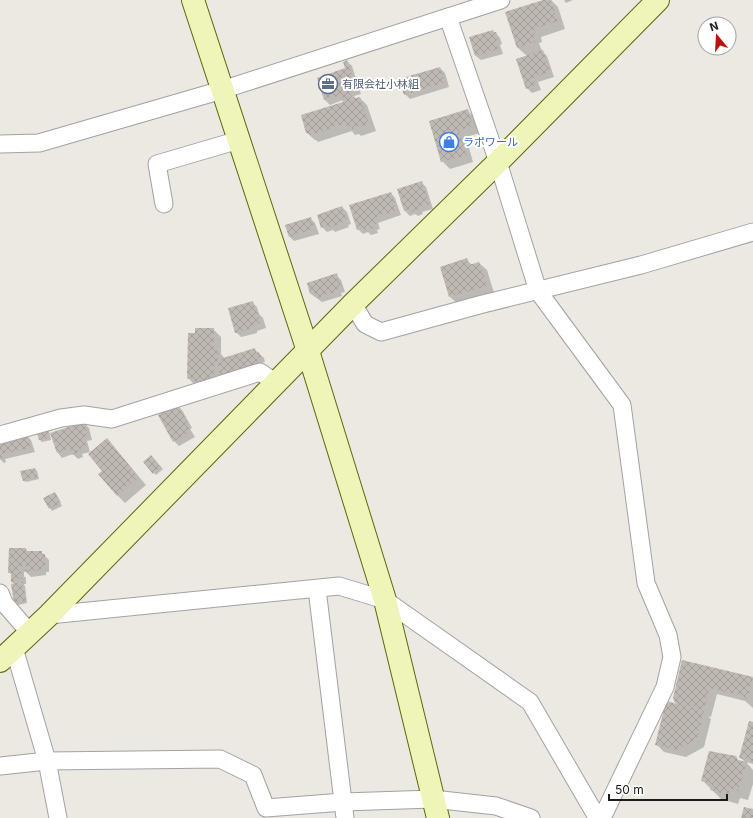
<svg xmlns="http://www.w3.org/2000/svg" width="753" height="818" viewBox="0 0 753 818" font-family="Inter,'Noto Sans JP',sans-serif">
<defs>
<pattern id="building-cross-hatch" width="8" height="8" patternUnits="userSpaceOnUse"><rect width="8" height="8" fill="#c0b8b2"/><path d="M0 0l8 8M0 8l8-8" fill="none" stroke="#a49e98"/></pattern>
</defs>
<rect width="100%" height="100%" fill="#ece9e2"/>
<g fill="#0003">
<polygon points="551,0 558,7 565,29 541,37 542,42 539,43 542,51 547,56 554,77 538,82 541,90 532,93 527,88 527,56 518,48 507,13"/>
<polygon points="564,0 573,0 566,3"/>
<polygon points="496,33 500,38 502,44 500,45 503,54 481,60 476,56"/>
<polygon points="347,61 352,66 361,94 354,96 356,99 360,98 367,105 376,131 361,136 359,134 355,135 352,131 318,142 316,140 315,140 307,133 344,102 343,100 330,105 325,100 346,69"/>
<polygon points="440,68 445,73 449,87 410,99 405,94"/>
<polygon points="468,111 475,118 480,133 466,137 473,162 450,169 442,161"/>
<polygon points="421,182 426,187 433,209 422,212 423,214 418,216 415,214 410,216 405,211"/>
<polygon points="391,193 395,198 401,215 378,223 380,229 377,230 378,233 371,235 368,232 363,234 358,229"/>
<polygon points="342,207 347,212 351,224 348,225 349,227 335,232 333,230 327,232 322,227"/>
<polygon points="310,218 315,223 319,234 294,241 289,236"/>
<polygon points="467,260 472,265 479,263 487,270 494,293 458,304 450,297 441,267"/>
<polygon points="336,275 341,280 345,292 341,293 342,296 322,302 311,294"/>
<polygon points="252,302 257,307 259,314 263,318 266,328 257,331 257,333 241,337 236,332"/>
<polygon points="213,329 221,337 221,354 225,359 254,349 264,358 265,362 261,363 263,370 196,386 188,378 196,334"/>
<polygon points="177,405 182,410 192,428 190,429 195,437 179,446 174,441"/>
<polygon points="84,423 89,428 92,440 87,441 90,452 82,454 83,457 78,459 73,454 62,458 58,453"/>
<polygon points="47,429 49,431 51,440 42,442 40,440 38,431"/>
<polygon points="26,435 31,440 35,452 5,459 6,462 4,463 0,459 0,442"/>
<polygon points="107,440 146,485 125,503 117,495 103,471"/>
<polygon points="151,456 163,469 156,475 145,462"/>
<polygon points="35,469 37,471 39,479 26,482 23,480"/>
<polygon points="55,493 62,506 52,511 45,498"/>
<polygon points="26,549 28,552 41,552 49,560 49,572 46,572 46,575 31,577 26,572 24,572 24,576 26,578 26,584 23,584 25,586 27,603 18,605 15,603 15,585 12,582 12,575 9,572"/>
<polygon points="683,661 753,678 753,708 745,701 717,694 711,717 708,716 711,719 704,747 686,757 664,752 656,744 677,705 674,698"/>
<polygon points="753,723 753,764 746,762 753,770 753,784 748,800 740,798 738,804 721,799 702,780 735,757 739,761 746,763 740,757"/>
</g>
<g fill="url(#building-cross-hatch)">
<polygon points="543,0 551,0 558,21 534,29 536,35 533,35 535,42 517,48 505,12"/>
<polygon points="493,30 494,32 496,32 498,39 496,40 499,49 475,56 469,37"/>
<polygon points="543,50 550,72 534,77 536,85 526,89 516,59"/>
<polygon points="347,60 357,89 350,91 352,99 360,97 369,124 352,129 352,126 347,128 346,123 310,135 309,133 306,133 301,115 343,102 341,95 324,100 317,78 345,68 343,62"/>
<polygon points="440,67 445,82 404,95 399,79"/>
<polygon points="468,109 473,126 459,130 467,155 441,162 429,121"/>
<polygon points="422,181 429,204 418,207 418,210 412,212 411,209 404,211 397,189"/>
<polygon points="391,192 397,210 374,218 376,224 372,225 373,228 365,231 364,228 357,230 349,205"/>
<polygon points="342,206 347,219 344,220 345,222 329,228 328,225 321,228 317,215"/>
<polygon points="311,217 314,229 289,237 285,225"/>
<polygon points="467,258 469,265 479,262 487,286 449,297 440,267"/>
<polygon points="337,273 341,287 337,288 338,291 317,298 315,293 310,294 307,283"/>
<polygon points="253,301 256,312 258,312 261,323 252,326 253,328 235,333 228,308"/>
<polygon points="195,328 214,328 214,350 219,351 218,361 215,361 214,378 206,378 206,381 195,381 194,378 187,379 188,333 195,333"/>
<polygon points="255,348 256,353 259,352 261,357 257,358 259,365 221,377 217,363 221,362 220,359"/>
<polygon points="177,404 188,422 186,424 191,432 173,442 158,415"/>
<polygon points="84,422 88,435 83,437 86,447 78,449 79,452 72,455 70,449 57,453 50,433"/>
<polygon points="47,428 49,438 39,440 36,430"/>
<polygon points="26,434 31,448 1,454 2,458 0,458 0,441"/>
<polygon points="107,438 139,477 117,496 98,474 102,471 88,454"/>
<polygon points="151,455 161,467 153,474 143,462"/>
<polygon points="35,468 37,477 23,481 20,471"/>
<polygon points="55,492 61,503 49,509 43,498"/>
<polygon points="9,548 26,548 26,551 42,551 42,554 45,554 45,568 41,568 41,570 25,572 25,567 19,567 19,572 22,572 22,579 16,579 16,582 11,582 11,573 8,573"/>
<polygon points="23,582 26,601 14,603 11,584"/>
<polygon points="682,660 753,677 747,701 743,700 744,696 709,688 704,710 675,703 673,698"/>
<polygon points="666,701 704,711 697,739 678,750 655,745"/>
<polygon points="749,721 753,722 753,761 739,758"/>
<polygon points="709,751 736,756 738,760 747,762 738,791 730,788 728,795 710,790 712,784 701,781"/>
<polygon points="744,807 753,809 753,818 741,818"/>
</g>
<g fill="none" stroke-linecap="round" stroke-linejoin="round">
<g stroke="#a2a2a2" stroke-width="19">
<g id="street">
<polyline points="448,17 498,162 538,291 622,405 646,583 668,635 672,657 665,687 602,818"/>
<polyline points="0,144 39,143 222,90 501,0"/>
<polyline points="164,204 157,164 239,140"/>
<polyline points="353,304 365,324 381,332 479,305 641,265 753,232"/>
<polyline points="0,435 61,418 84,415 112,419 260,372 276,383"/>
<polyline points="317,589 345,818"/>
<polyline points="0,593 4,603 30,633"/>
<polyline points="49,615 339,586 385,600 530,702 594,812 602,818"/>
<polyline points="14,648 47,761 58,818"/>
<polyline points="0,766 47,761 220,759 253,775 266,808 343,802 433,799 496,806 531,818"/>
</g>
</g>
<g stroke="#5c680d" stroke-width="24">
<g id="secondary">
<polyline points="193,0 308,351 385,600 438,818"/>
<polyline points="0,661 49,615 353,304 498,162 658,0"/>
</g>
</g>
<use href="#street" stroke="#fff" stroke-width="17"/>
<use href="#secondary" stroke="#eff4b8" stroke-width="22"/>
</g>
<defs>
<g id="office-ring" transform="scale(1)"><circle r="9.5" fill="#fff" stroke="#5c6f8a" stroke-width="1.5"/><path d="M-6-3h4V-5.5h4V-3h4V5H-6ZM-1-4.5V-3h2v-1.5ZM-6 0V1H6V0Z" fill="#5c6f8a"/></g>
<g id="shop-ring" transform="scale(1)"><circle r="9.5" fill="#fff" stroke="#3f7fe0" stroke-width="1.5"/><path d="M-5-2.5h2.3a2.7 3.5 0 0 1 5.4 0H5L5.5 6h-11ZM-1.5-2.5h3a1.5 2.3 0 0 0-3 0Z" fill="#3f7fe0"/></g>
</defs>
<g fill-rule="evenodd">
<use href="#office-ring" x="328" y="84"/>
<use href="#shop-ring" x="449" y="142"/>
</g>
<g text-anchor="middle" dominant-baseline="central" stroke-width="4" stroke-linejoin="round" paint-order="stroke">
<g font-size="11" fill="#4e5e75" stroke="#fff" text-anchor="start">
<text x="342" y="84">有限会社小林組</text>
</g>
<g font-size="11" fill="#366cbe" stroke="#fff" text-anchor="start">
<text x="463" y="142">ラポワール</text>
</g>
</g>
<g transform="translate(717 36) rotate(342)"><circle r="19" fill="#ffffff" stroke="#a4a4a4"/>
<path d="M0-3L7 15L0 10L-7 15Z" fill="#b7140f"/>
<text y="-6" font-size="11" font-weight="bold" text-anchor="middle" fill="#1b1b1b">N</text>
</g>
<path d="M609 794v6h118v-6" fill="none" stroke="#1b1b1b" stroke-width="2"/>
<text x="615" y="794" font-size="12" fill="#1b1b1b" stroke="#ffffff" stroke-width="3" paint-order="stroke">50 m</text>
</svg>
